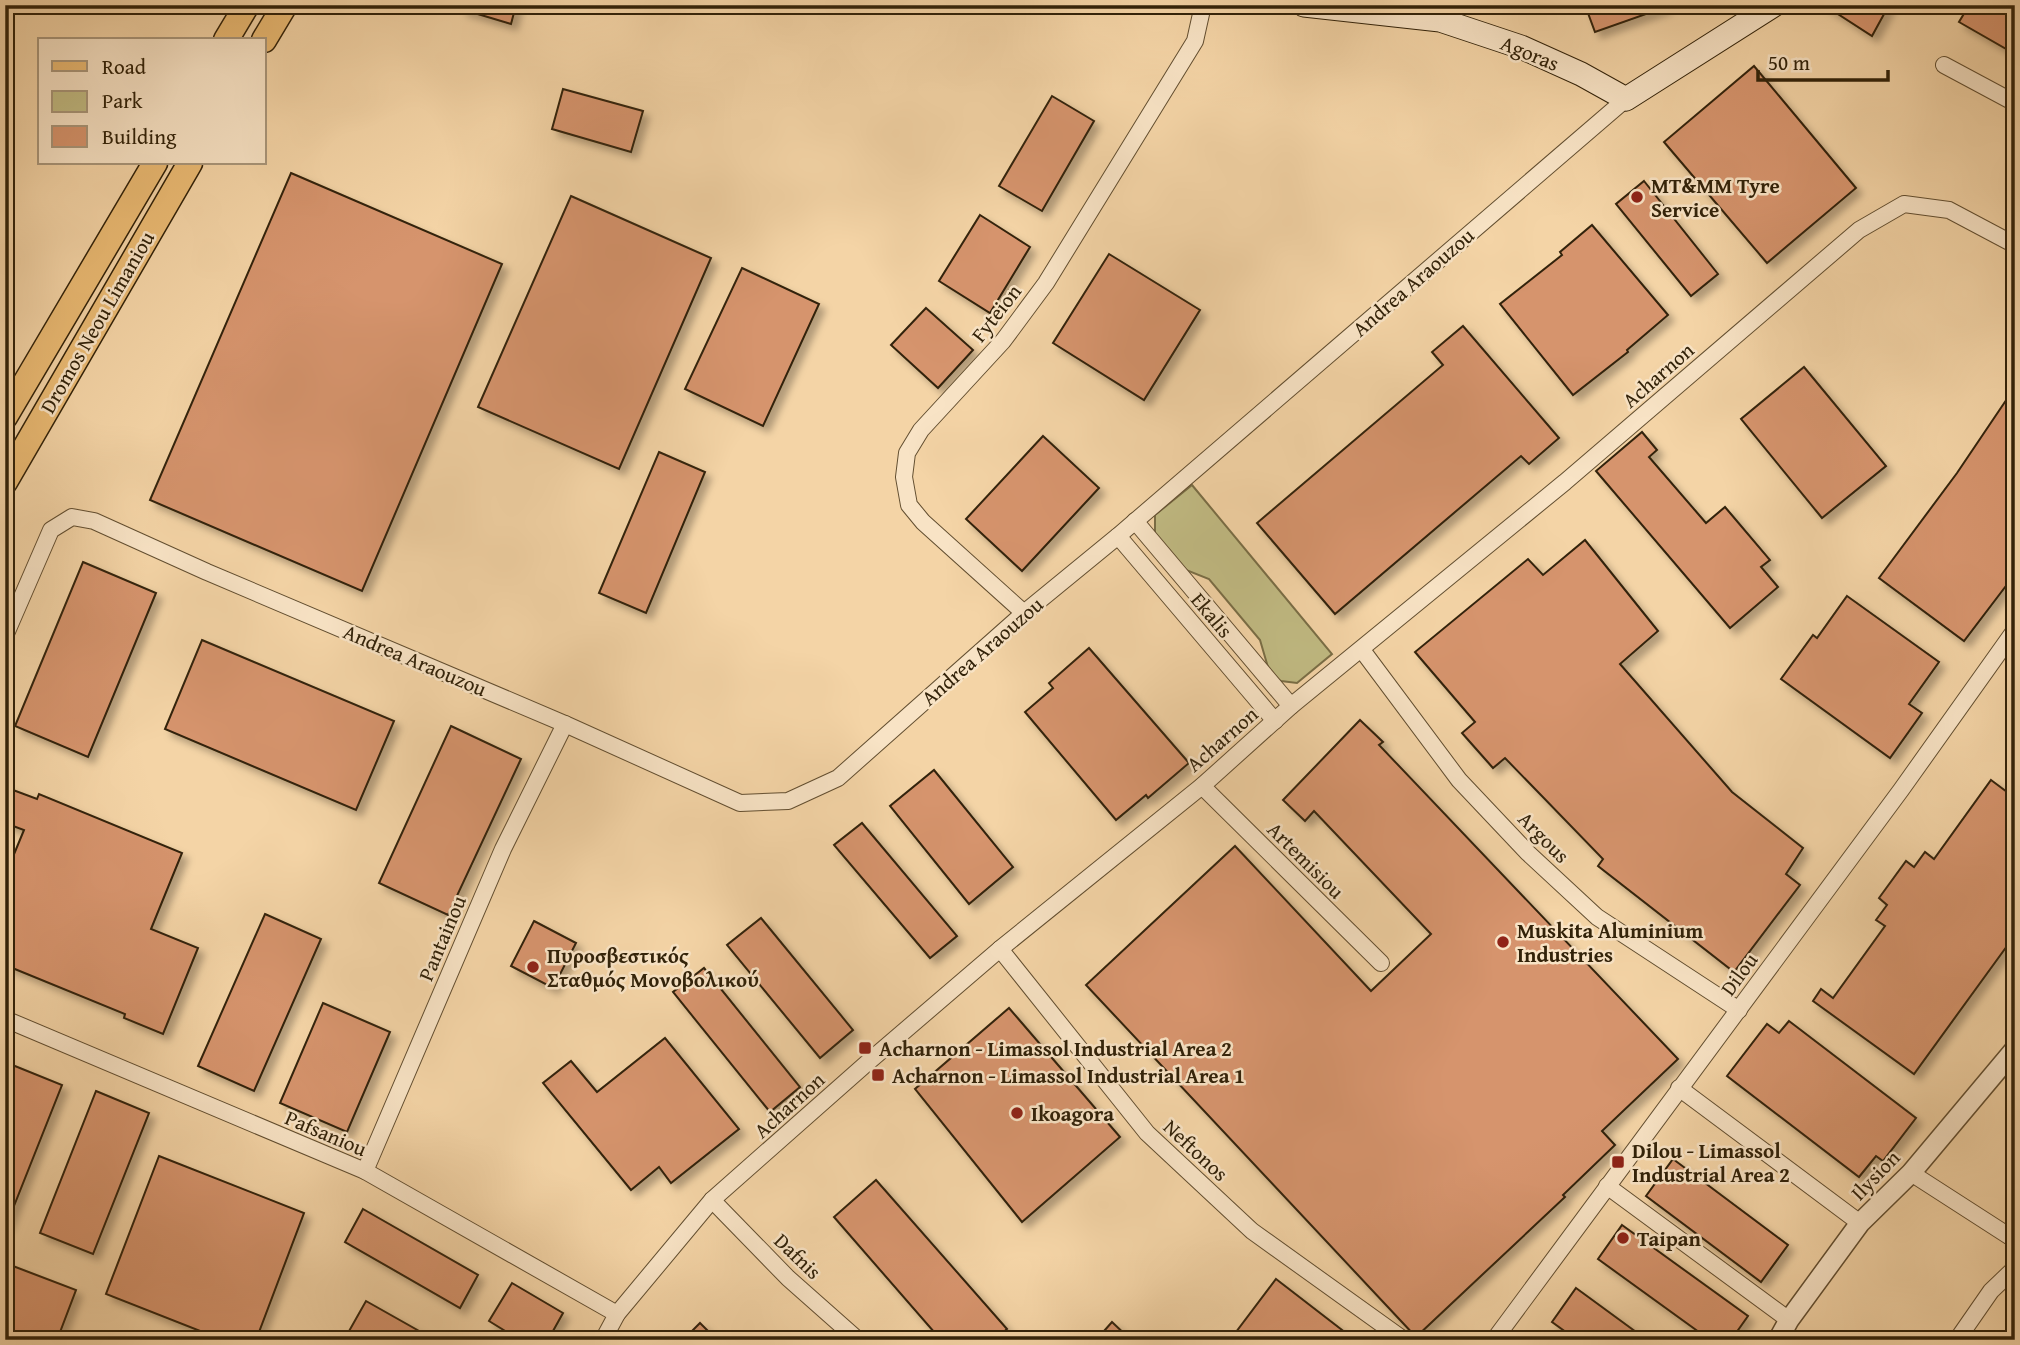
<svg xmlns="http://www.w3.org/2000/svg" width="2020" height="1345" viewBox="0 0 2020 1345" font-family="'Gentium Book Plus',serif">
<defs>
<filter id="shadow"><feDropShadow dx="6" dy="6" stdDeviation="3.5" flood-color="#0004"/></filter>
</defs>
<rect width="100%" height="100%" fill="#f4d4a6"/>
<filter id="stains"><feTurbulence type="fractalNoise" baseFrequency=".00286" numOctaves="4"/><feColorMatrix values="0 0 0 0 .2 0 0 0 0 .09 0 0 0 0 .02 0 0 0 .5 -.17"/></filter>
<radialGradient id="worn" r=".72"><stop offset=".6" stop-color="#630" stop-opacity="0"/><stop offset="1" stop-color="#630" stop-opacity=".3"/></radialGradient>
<polygon fill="#c1bb83" stroke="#7a6e46" stroke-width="2" points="1192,485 1332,654 1297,683 1281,681 1270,674 1260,640 1209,579 1186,570 1155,534 1155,515"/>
<g fill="#d6946d" stroke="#322209" stroke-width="2" filter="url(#shadow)">
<polygon points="462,5 516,5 511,24 461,9"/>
<polygon points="1585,5 1665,5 1666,7 1595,32"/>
<polygon points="1824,5 1889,5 1872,36"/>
<polygon points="1982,5 2002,5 2015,13 2015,23 2010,31 2015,33 2015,54 1959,22 1968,7 1978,12"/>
<polygon points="1754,66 1856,188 1767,263 1664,142"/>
<polygon points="563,89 643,111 631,152 552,129"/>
<polygon points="1052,96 1094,121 1042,211 999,186"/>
<polygon points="291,173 502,264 362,591 150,500"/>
<polygon points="1644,181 1718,274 1691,296 1616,204"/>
<polygon points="571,196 711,258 619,469 478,407"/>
<polygon points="980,215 1030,247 990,313 939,281"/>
<polygon points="1592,225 1668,315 1627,350 1628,352 1573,395 1500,304 1562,255 1560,252"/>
<polygon points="1109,254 1200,310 1144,400 1053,343"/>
<polygon points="742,268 819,304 763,426 685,389"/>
<polygon points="926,308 973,350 938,388 891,345"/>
<polygon points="1463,326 1559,438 1529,464 1521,456 1335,614 1257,523 1443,365 1432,352"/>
<polygon points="1804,367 1886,466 1822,518 1741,419"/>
<polygon points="2015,387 2015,574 1964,641 1879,578 1957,473"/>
<polygon points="1642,432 1657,450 1649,457 1706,523 1725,507 1770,560 1761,567 1778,587 1730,628 1596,471"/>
<polygon points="1043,436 1099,488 1022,571 966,519"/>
<polygon points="659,452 705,472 646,613 599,593"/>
<polygon points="1585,540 1658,631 1620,664 1732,792 1803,848 1786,874 1800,885 1734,972 1598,866 1603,859 1505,758 1493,768 1462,733 1475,722 1415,652 1528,559 1543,575"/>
<polygon points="83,562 156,593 88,757 15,726"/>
<polygon points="1847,596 1939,662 1909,704 1922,713 1890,758 1781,679 1813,635 1817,638"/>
<polygon points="202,640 394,721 356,810 165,729"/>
<polygon points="1089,648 1189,763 1148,798 1146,795 1116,820 1025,712 1053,688 1049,683"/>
<polygon points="1360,720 1383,742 1379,745 1678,1059 1602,1131 1615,1145 1563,1195 1565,1197 1416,1337 1086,985 1235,846 1371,991 1431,934 1314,811 1305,821 1283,800"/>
<polygon points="451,726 521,759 448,915 379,883"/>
<polygon points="934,770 1013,867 969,904 890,806"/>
<polygon points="1991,780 2015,798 2015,935 1914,1074 1813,1001 1821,989 1833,998 1885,926 1876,920 1887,905 1879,898 1906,861 1914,867 1925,852 1934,859"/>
<polygon points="5,787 37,799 39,794 182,853 151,929 198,948 163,1034 124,1018 125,1014 5,965 5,876 24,830 5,823"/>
<polygon points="862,823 957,936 930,958 834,845"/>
<polygon points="265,914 321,939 254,1091 198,1066"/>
<polygon points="761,918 853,1030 820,1058 727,945"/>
<polygon points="534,921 576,943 553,988 511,966"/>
<polygon points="704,968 800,1087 770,1112 673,992"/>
<polygon points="323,1003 390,1032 347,1132 280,1103"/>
<polygon points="1009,1008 1120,1137 1022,1222 915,1089"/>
<polygon points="1789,1021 1916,1118 1883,1161 1876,1156 1859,1177 1727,1076 1767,1024 1779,1033"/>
<polygon points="665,1038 739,1129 671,1183 659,1167 631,1190 543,1083 571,1061 597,1092"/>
<polygon points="5,1062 62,1085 6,1226 5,1226"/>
<polygon points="96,1091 149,1113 93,1254 40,1233"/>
<polygon points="159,1156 304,1213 256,1340 223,1340 106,1294"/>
<polygon points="1673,1159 1788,1245 1761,1282 1646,1196"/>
<polygon points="876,1180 1007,1329 995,1340 941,1340 834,1217"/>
<polygon points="363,1209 478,1275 460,1308 345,1242"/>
<polygon points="1622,1225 1748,1316 1731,1340 1710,1340 1598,1259"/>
<polygon points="5,1263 76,1290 57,1340 5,1340"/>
<polygon points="1276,1279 1355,1340 1230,1340"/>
<polygon points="512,1283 563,1313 548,1340 520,1340 489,1321"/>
<polygon points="1576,1288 1647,1340 1577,1340 1552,1322"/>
<polygon points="366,1301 435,1340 344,1340"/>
<polygon points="1112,1322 1131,1340 1096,1340"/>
<polygon points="700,1323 717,1340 683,1340"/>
</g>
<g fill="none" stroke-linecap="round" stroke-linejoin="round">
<g stroke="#624e30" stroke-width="18">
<g id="minor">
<polyline points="1944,65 2015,103"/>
<polyline points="1135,521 1291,706"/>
<polyline points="1118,536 1275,721"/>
<polyline points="1024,613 923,522 909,505 904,477 907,453 921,430 1003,341 1046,283 1195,41 1203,5"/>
<polyline points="5,636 51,530 72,517 94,521 207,572 565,724 740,803 788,801 838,778 1024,613 1118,536 1626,99"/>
<polyline points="1362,650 1459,780 1528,853 1597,917 1739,1010"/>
<polyline points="1202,786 1381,963"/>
<polyline points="1000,949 1147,1133 1252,1231 1404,1340"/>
<polyline points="5,1019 365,1171 617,1314"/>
<polyline points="1679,1088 1860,1223"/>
<polyline points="365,1171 503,849 565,724"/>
<polyline points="1911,1173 2015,1240"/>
<polyline points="1607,1186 1789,1320"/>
<polyline points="712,1200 788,1278 858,1340"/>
<polyline points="603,1340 617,1314 712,1200 867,1063 1000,949 1202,786 1291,706 1565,482 1859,230 1904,204 1949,210 2015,245"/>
<polyline points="1494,1340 1901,790 2015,630"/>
<polyline points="1957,1340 1991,1291 2015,1268"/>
</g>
</g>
<g stroke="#624e30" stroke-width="22">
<polyline id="tertiary" points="1778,1340 1789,1320 1860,1223 1911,1173 2015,1049"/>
</g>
<g stroke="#322209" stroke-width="25">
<polyline id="secondary" points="1304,5 1440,20 1521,47 1581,74 1626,99 1774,5"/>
</g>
<g stroke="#322209" stroke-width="27">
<g id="primary">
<polyline points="226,40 247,5"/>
<polyline points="264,40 285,5"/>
<polyline points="5,417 155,163"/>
<polyline points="5,482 190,163"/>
</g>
</g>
<use href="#minor" stroke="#f8e3c5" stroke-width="16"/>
<use href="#tertiary" stroke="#f8e3c5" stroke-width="19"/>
<use href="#secondary" stroke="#f8e3c5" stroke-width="23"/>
<use href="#primary" stroke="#eaba73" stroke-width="24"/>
</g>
<g fill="#8f2418" stroke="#f8e3c5" stroke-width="2.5">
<circle cx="1637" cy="197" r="7"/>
<circle cx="1503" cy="942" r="7"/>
<circle cx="533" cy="967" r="7"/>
<rect x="858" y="1041" width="14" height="14" rx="3.5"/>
<rect x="871" y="1068" width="14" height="14" rx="3.5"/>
<circle cx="1017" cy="1113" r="7"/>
<rect x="1611" y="1155" width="14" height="14" rx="3.5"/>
<circle cx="1623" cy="1238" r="7"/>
</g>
<g text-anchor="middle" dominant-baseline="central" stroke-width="5" stroke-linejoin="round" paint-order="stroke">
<g font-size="21" fill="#322209" stroke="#f8e3c5">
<text transform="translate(1530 53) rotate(22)">Agoras</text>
<text transform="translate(1413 282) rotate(-41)">Andrea Araouzou</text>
<text transform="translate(996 313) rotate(-52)">Fyteion</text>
<text transform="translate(97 322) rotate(-60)">Dromos Neou Limaniou</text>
<text transform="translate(1658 375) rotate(-41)">Acharnon</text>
<text transform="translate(1212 615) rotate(50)">Ekalis</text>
<text transform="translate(982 651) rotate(-41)">Andrea Araouzou</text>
<text transform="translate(415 660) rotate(23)">Andrea Araouzou</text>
<text transform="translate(1222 739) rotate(-41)">Acharnon</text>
<text transform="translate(1544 837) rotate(45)">Argous</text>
<text transform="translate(1306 860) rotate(45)">Artemisiou</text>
<text transform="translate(442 938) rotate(-67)">Pantainou</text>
<text transform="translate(1739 974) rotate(-54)">Dilou</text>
<text transform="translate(789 1105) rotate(-42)">Acharnon</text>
<text transform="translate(326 1133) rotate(23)">Pafsaniou</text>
<text transform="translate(1196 1150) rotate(43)">Neftonos</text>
<text transform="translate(1875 1175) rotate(-46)">Ilysion</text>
<text transform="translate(798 1256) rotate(44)">Dafnis</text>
</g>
<g font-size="21" font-weight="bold" fill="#322209" stroke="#f8e3c5" text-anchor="start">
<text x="1651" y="185">MT&amp;MM Tyre<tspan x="1651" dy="24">Service</tspan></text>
<text x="1517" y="930">Muskita Aluminium<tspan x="1517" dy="24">Industries</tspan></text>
<text x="547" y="955">Πυροσβεστικός<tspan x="547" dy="24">Σταθμός Μονοβολικού</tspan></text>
<text x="879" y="1048">Acharnon - Limassol Industrial Area 2</text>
<text x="892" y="1075">Acharnon - Limassol Industrial Area 1</text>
<text x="1031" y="1113">Ikoagora</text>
<text x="1632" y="1150">Dilou - Limassol<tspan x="1632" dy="24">Industrial Area 2</tspan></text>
<text x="1637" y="1238">Taipan</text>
</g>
</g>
<rect width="2020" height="1345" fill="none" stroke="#f4d4a6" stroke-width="28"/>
<rect x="7" y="7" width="2006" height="1331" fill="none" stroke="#322209" stroke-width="3.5"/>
<rect x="14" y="14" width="1992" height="1317" fill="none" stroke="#322209" stroke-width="2"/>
<rect x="38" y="38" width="228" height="126" fill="#f8e3c5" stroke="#a9967a" stroke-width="2"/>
<rect x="52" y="61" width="35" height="10" fill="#eaba73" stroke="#a9967a" stroke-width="2"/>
<text x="102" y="74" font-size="21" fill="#322209">Road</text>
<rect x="52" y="91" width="35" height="21" fill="#c1bb83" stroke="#a9967a" stroke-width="2"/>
<text x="102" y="108" font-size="21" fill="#322209">Park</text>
<rect x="52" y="126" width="35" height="21" fill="#d6946d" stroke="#a9967a" stroke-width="2"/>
<text x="102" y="144" font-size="21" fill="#322209">Building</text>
<path d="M1758 70v10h130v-10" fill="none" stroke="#322209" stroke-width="3.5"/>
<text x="1768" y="70" font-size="21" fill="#322209" stroke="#f8e3c5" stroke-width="5" paint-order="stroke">50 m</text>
<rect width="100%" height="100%" filter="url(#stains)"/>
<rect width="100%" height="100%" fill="url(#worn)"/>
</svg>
